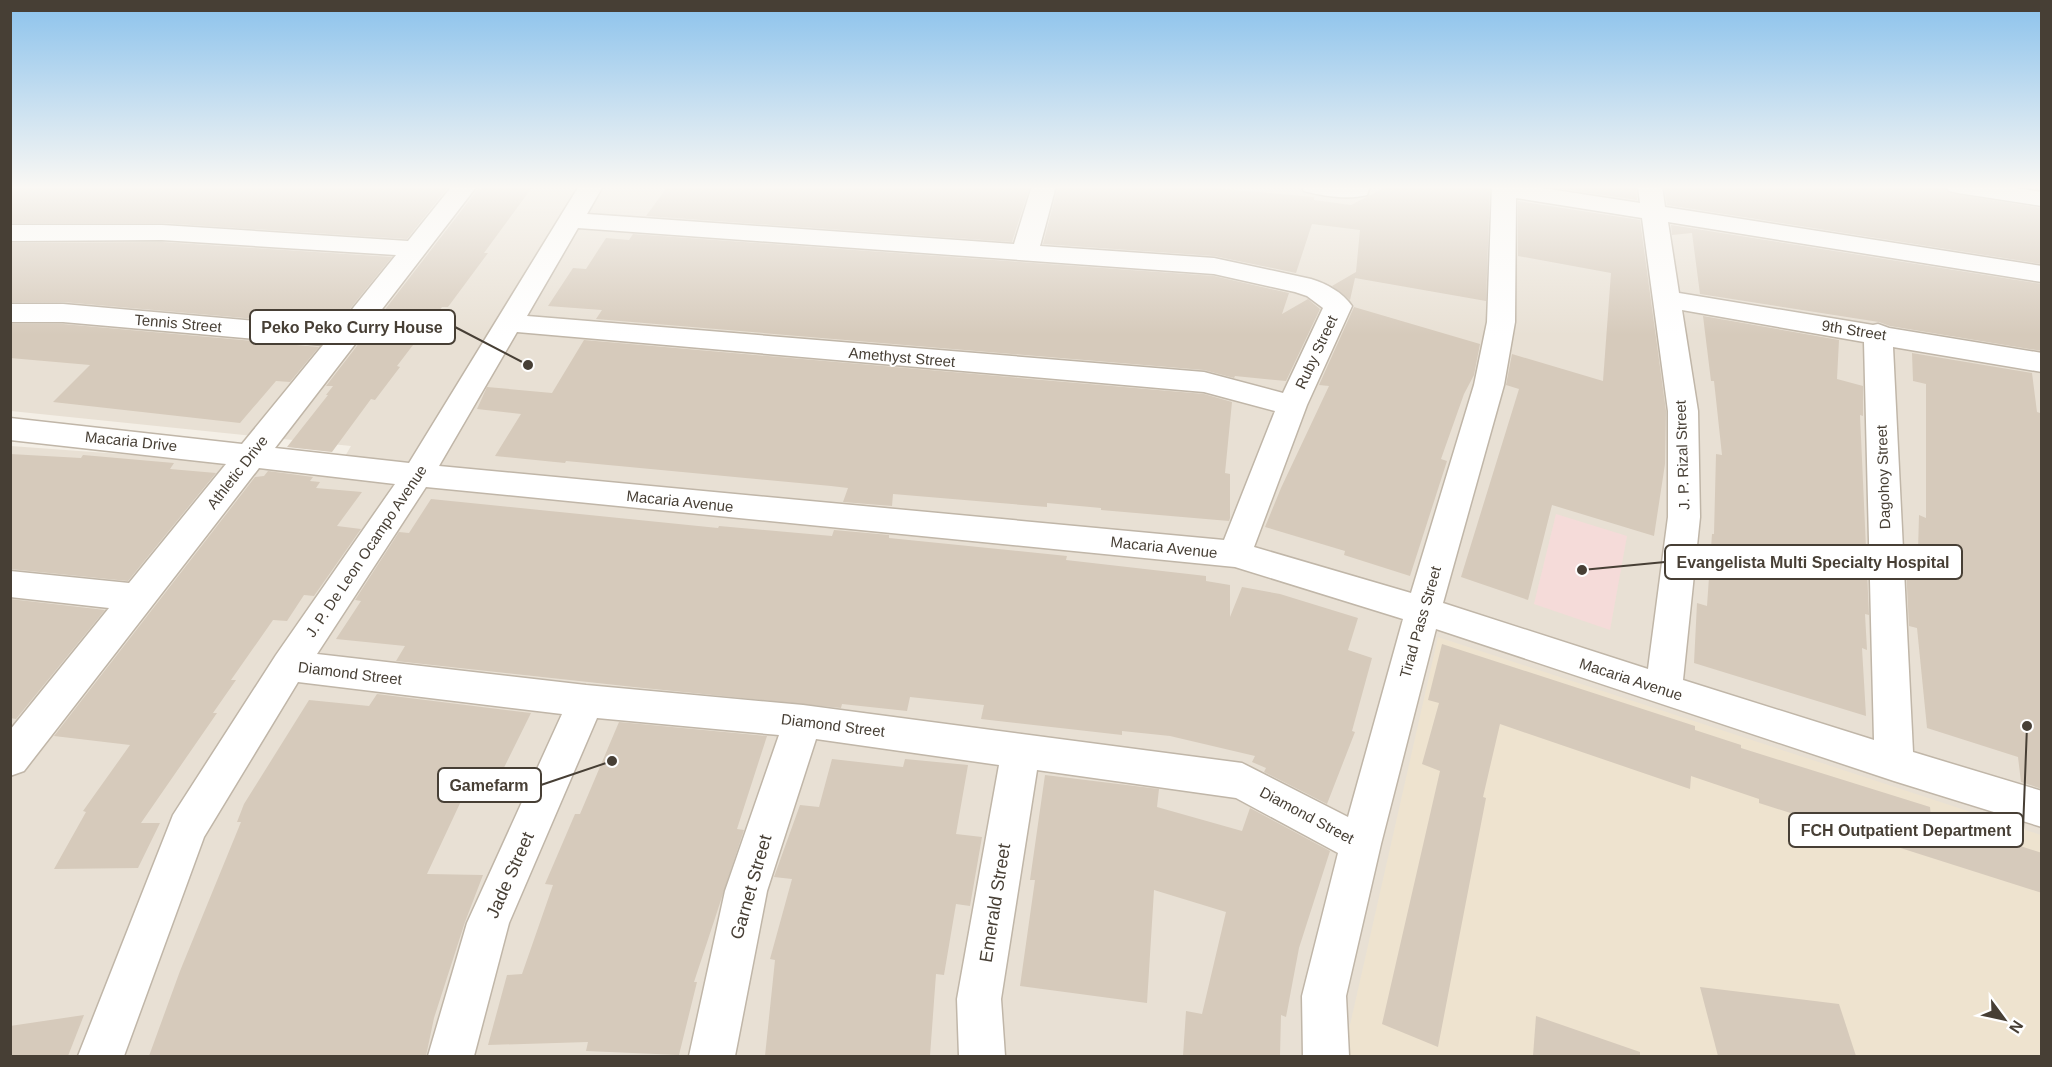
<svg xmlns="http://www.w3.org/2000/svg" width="2052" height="1067" viewBox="0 0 2052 1067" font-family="Arial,sans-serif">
<rect width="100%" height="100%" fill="#f4efe6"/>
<polygon fill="#e8e0d4" points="10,186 2041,186 2041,1056 11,1056 11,446 337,470 351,446 11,411"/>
<polygon fill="#eee3cf" points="1438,637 2041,835 2041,1056 1343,1056"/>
<polygon fill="#f5dbd9" points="1556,514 1627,536 1610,630 1534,604"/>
<g fill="#d6cabb">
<polygon points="10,186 449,186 407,239 162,223 10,223"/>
<polygon points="485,186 533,186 484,253 488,253 448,307 442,307 397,366 400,367 375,400 371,399 332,452 287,447 328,395 326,395 333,386 326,386 478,189 482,189"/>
<polygon points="668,186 1030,186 1012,242 646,216"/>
<polygon points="1058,186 1193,186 1314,197 1314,200 1351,205 1388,186 1490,186 1486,301 1355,278 1350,300 1332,286 1356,272 1360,230 1312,224 1296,273 1214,256 1043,244"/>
<polygon points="1542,186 1636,186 1637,200"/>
<polygon points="1664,186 1944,186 1949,193 2042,208 2042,264 1667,205"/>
<polygon points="1518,201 1640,220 1666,411 1665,464 1654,536 1552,505 1528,600 1461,577 1519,389 1506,385 1512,354 1603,381 1611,273 1518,256"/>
<polygon points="1671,225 2042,284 2042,351 1890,326 1879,322 1700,294 1692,233 1672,235"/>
<polygon points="633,234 1214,276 1289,293 1282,314 1308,299 1320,309 1286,381 1235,376 1234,378 1204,370 596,319 602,310 548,306 573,268 586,269 606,238 629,240"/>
<polygon points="162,242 392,257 336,326 63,302 10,302 10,243"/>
<polygon points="1354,307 1480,344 1474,375 1464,394 1441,459 1447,461 1410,576 1344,555 1345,551 1265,527 1281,488 1329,386 1319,385"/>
<polygon points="1703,316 1839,340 1837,379 1863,386 1863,416 1860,415 1869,615 1865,614 1867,650 1862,648 1866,716 1694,663 1697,603 1707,606 1712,534 1714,534 1716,454 1722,455 1714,381 1711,381"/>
<polygon points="10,324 63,324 319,347 290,382 276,381 240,423 53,402 90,365 10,358"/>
<polygon points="584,340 1204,394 1232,402 1225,473 1230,474 1230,518 1229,521 1101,510 1101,508 1047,503 1047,507 893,494 892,506 843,502 848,488 831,486 566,461 565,463 495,456 521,414 477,409 487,387 552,393"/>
<polygon points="1912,353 2032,373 2037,412 2040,413 2042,432 2042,789 2021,782 2018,757 1927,728 1917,628 1909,626 1905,547 1918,551 1919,515 1926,518 1926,384 1913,381"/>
<polygon points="10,454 81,458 83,455 174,463 170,469 216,473 128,581 10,569"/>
<polygon points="268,471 313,477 310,481 320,482 316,488 362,492 337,526 361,529 314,596 304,595 287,621 273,620 231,680 236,680 213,713 217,713 141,823 160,823 138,868 54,869 86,812 83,811 130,745 54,736 255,477 264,476"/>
<polygon points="431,499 718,528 719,526 832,536 834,530 889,535 889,538 1067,556 1066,560 1206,576 1206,581 1230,585 1230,617 1242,587 1280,594 1358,618 1348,650 1372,658 1352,731 1355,732 1327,804 1264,772 1266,768 1252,762 1255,756 1170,736 1122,731 1122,735 981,719 984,705 910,697 907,711 842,704 841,708 634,687 396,661 405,646 336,639 361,601 355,600 399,532 409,533"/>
<polygon points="10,599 105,610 16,719 10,718"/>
<polygon points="1442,644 1695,726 1695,730 1741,745 1741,748 1930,807 1931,817 2042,853 2042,893 1759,803 1759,799 1691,776 1690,789 1500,724 1483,797 1486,798 1438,1047 1382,1024 1440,771 1422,764 1439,703 1428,700"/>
<polygon points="377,694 531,713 487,802 462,799 427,874 483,875 465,922 434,1018 426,1056 149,1056 180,971 241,822 237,822 244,804 309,700 369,706"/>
<polygon points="619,722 767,736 737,829 744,830 694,982 697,982 679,1055 586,1051 588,1042 488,1045 507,975 522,974 553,885 545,884 575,814 580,814"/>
<polygon points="832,759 903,767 905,759 968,765 956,834 982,837 970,906 956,904 944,975 936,974 930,1056 765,1056 775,960 770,959 792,879 774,877 800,805 819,807"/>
<polygon points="1045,775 1159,789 1157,807 1242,831 1250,808 1330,851 1299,948 1286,1017 1281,1015 1280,1056 1183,1056 1186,1011 1202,1014 1226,912 1154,890 1147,1003 1020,986 1035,880 1030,880"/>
<polygon points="1700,987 1839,1004 1856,1056 1718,1056"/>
<polygon points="84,1015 68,1056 10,1056 10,1026"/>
<polygon points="1536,1016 1640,1052 1640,1056 1533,1056"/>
</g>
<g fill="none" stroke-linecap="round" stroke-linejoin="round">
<g stroke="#c0b6a8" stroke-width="3">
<g id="minor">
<path d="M452,186H477L275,448L409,463L579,186H603L587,214L1014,244L1032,186H1056L1040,246L1214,258L1311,279C1327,284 1342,292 1352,306L1307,405L1254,547L1411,593L1474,385L1487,322L1492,186H1529L1640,203L1638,186H1662L1665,207L2042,266V282L1668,222L1679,293L1873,325L1878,324L1889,328L2042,353V372L1893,347L1913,752L2042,791V827L1894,781L1436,629L1381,844L1346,996L1349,1056H1303L1302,996L1338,853L1236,798L1037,770L1001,999L1005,1056H959L957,999L999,765L816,739L767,891L735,1056H689L725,891L779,735L597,718L509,923L474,1056H428L467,923L562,714L298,682L204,837L124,1056H78L173,815L276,655L395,484L259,468L24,771L10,776V730L109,608L10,597V571L129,583L226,464L10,440V418L242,444L323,345L63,322H10V304H63L337,328L396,255L162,240L10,241V225H162L408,241ZM1516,198L1642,218L1668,411V517L1648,669L1443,603L1504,385L1515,322ZM578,228L1214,274L1295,292L1307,296L1323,308L1283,393L1204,372L527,316ZM1682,310L1864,342L1874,740L1683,680L1700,517L1698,411ZM517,332L1204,392L1275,411L1224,540L439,466ZM426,487L1235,567L1403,619L1348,817L1242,763L803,705L586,685L317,654Z"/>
<path d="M1301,186H1370L1367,195C1348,200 1323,196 1304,191Z"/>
<polygon points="1946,186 2003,186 2042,192 2042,206 1958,193 1949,191"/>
</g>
</g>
<use href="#minor" fill="#fff" fill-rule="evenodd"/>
</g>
<linearGradient id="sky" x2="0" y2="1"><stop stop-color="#8bc2ec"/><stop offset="0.56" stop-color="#faf8f4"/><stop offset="1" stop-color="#faf8f4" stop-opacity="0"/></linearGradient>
<rect width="2052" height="335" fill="url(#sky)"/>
<g text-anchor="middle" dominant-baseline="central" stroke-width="4.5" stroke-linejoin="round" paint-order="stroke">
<g font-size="15" fill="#473f35" stroke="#fff">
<text transform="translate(178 323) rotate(5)">Tennis Street</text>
<text transform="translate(1854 330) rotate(9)">9th Street</text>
<text transform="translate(1316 352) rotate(-65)">Ruby Street</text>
<text transform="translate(902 357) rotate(5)">Amethyst Street</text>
<text transform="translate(131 441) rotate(6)">Macaria Drive</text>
<text transform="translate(1682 455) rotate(-92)">J. P. Rizal Street</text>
<text transform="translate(237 472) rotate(-52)">Athletic Drive</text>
<text transform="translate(1883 477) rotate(-92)">Dagohoy Street</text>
<text transform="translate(680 501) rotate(6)">Macaria Avenue</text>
<text transform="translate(1164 547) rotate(6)">Macaria Avenue</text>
<text transform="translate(366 551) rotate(-56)">J. P. De Leon Ocampo Avenue</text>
<text transform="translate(1420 622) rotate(-74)">Tirad Pass Street</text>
<text transform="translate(350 673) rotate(7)">Diamond Street</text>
<text transform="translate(1631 679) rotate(18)">Macaria Avenue</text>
<text transform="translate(833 725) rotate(7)">Diamond Street</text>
<text transform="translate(1307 815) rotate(28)">Diamond Street</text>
</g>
<g font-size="18" fill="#473f35" stroke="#fff">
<text transform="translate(510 875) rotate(-66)">Jade Street</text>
<text transform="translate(751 887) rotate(-74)">Garnet Street</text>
<text transform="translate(995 903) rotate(-81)">Emerald Street</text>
</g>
</g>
<path fill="none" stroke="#473f35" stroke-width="2" d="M528 365L455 327M1582 570L1665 562M612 761L541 785M2027 726L2023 830"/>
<g fill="#473f35" stroke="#fff" stroke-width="2">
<circle cx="528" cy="365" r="6"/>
<circle cx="1582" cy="570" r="6"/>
<circle cx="612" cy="761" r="6"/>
<circle cx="2027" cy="726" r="6"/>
</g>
<g fill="#fff" stroke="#473f35" stroke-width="2">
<rect x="250" y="310" width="205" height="34" rx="6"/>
<rect x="1665" y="545" width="297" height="34" rx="6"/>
<rect x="438" y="768" width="103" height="34" rx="6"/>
<rect x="1789" y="813" width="234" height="34" rx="6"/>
</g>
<g font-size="16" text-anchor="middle" font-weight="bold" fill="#473f35">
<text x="352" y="333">Peko Peko Curry House</text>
<text x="1813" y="568">Evangelista Multi Specialty Hospital</text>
<text x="489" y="791">Gamefarm</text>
<text x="1906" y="836">FCH Outpatient Department</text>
</g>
<rect width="2052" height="1067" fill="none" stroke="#473f35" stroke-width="24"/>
<g transform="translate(2004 1019) rotate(123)" stroke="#ffffff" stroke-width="4.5" paint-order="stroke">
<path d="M0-4.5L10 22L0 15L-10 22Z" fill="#473f35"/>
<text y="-9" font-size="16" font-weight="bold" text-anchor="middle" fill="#473f35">N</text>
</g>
</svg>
